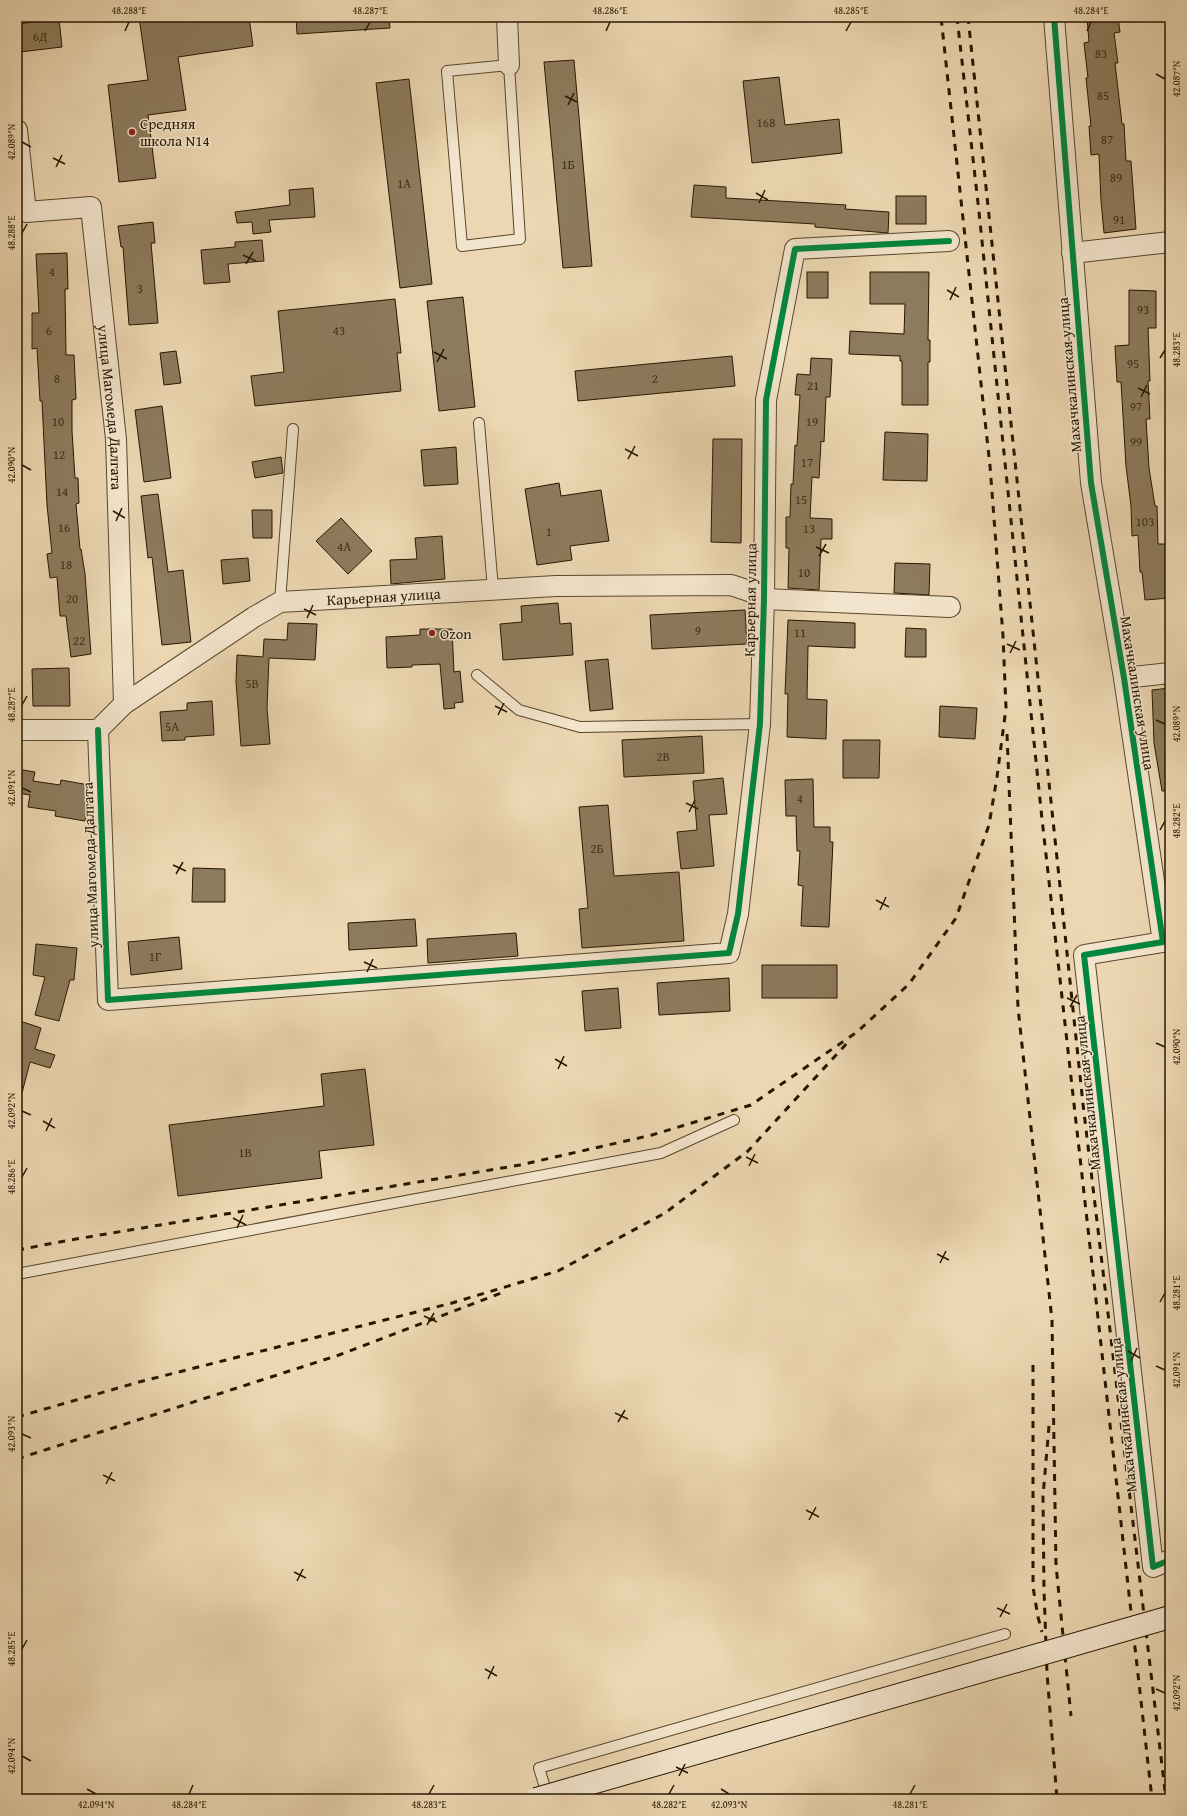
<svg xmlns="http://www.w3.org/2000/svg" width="1187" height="1816" viewBox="0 0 1187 1816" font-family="'Gentium Book Plus',serif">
<rect width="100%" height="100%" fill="#ecd7b2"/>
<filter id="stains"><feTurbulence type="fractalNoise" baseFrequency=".005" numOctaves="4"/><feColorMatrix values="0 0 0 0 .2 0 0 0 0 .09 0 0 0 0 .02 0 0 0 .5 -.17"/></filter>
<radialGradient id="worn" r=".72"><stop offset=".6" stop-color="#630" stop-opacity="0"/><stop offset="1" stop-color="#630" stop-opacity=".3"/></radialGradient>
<g fill="#8d7b5d" stroke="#271700">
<polygon points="139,17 249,17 253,46 178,57 186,110 148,115 156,178 119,182 108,85 148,80"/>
<polygon points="296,17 389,17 390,28 297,34"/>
<polygon points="1087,17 1118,17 1120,32 1114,33 1118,63 1115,63 1122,124 1124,124 1126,161 1131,161 1136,229 1104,233 1101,201 1099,154 1091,155 1089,126 1091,126 1086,78 1088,78 1084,43 1089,42"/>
<polygon points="59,19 62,47 20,52 17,24"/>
<polygon points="574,60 592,266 563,268 544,62"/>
<polygon points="779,77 785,125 839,119 842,153 752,163 743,81"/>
<polygon points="409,79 432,284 400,288 376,83"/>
<polygon points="694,185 726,187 726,198 846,205 845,209 889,212 888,233 815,227 815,224 691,217"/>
<polygon points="313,188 315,217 269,220 271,232 253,234 252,222 237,223 235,212 290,205 289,190"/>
<rect x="896" y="196" width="30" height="28"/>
<polygon points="153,222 155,243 151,243 158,323 129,325 123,247 121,247 118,226"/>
<polygon points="262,240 264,261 228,264 230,282 204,284 201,250 235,247 235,242"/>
<polygon points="67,253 68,289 65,289 66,355 74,355 76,399 72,400 72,431 75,478 78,478 79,503 76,504 80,549 81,549 85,574 91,654 71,657 66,616 60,616 57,577 50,578 47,554 52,553 47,505 42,401 40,401 37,348 32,349 32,313 39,313 36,254"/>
<rect x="807" y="272" width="21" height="26"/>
<polygon points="870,272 929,272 928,340 930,340 930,362 928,362 928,405 902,405 902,361 900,361 900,356 849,354 850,331 904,334 905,304 870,304"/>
<polygon points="1129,290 1156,291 1156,328 1148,328 1150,381 1148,381 1150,419 1146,419 1149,468 1155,506 1157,506 1158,544 1170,544 1170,598 1145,600 1142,572 1140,572 1138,535 1132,536 1131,506 1126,466 1121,382 1117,382 1115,346 1129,345"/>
<polygon points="463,297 475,407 439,411 427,301"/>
<polygon points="395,299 401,353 397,353 401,391 255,406 251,376 284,372 278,311"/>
<polygon points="176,351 181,383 164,385 160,353"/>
<polygon points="732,356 735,386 578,401 575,371"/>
<polygon points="811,358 832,359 830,397 826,397 824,442 821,441 819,478 812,477 810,518 832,519 832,539 821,539 819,590 788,588 789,548 786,548 786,517 790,517 791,484 793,484 795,445 797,446 800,395 795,395 797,374 810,375"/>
<polygon points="162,406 171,478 144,482 135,410"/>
<polygon points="885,432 928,434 927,481 883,480"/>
<polygon points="713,439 742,439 741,543 711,542"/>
<polygon points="456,447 458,484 424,486 421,450"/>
<polygon points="281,457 283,473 255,478 252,462"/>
<polygon points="559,483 561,496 601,490 609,541 570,546 572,560 537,565 525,489"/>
<polygon points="158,494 168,572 183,570 191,642 162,645 152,557 148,558 141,496"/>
<polygon points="252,510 272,510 272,538 253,538"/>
<polygon points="341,518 372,551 348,574 316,541"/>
<polygon points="442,536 445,579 391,584 390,560 417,559 415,538"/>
<polygon points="248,558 250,581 223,584 221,560"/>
<polygon points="895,563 930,564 929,595 894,593"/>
<polygon points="558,603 560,624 571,623 573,655 503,660 500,624 522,622 521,606"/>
<polygon points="745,610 747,644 652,649 650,615"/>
<polygon points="788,620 855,623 855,648 808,646 807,699 827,700 826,739 787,737 788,694 785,694"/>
<polygon points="288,623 317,624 315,660 269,658 267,708 270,744 241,746 236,682 237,655 263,657 264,639 287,640"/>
<polygon points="906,628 926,629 926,657 905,657"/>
<polygon points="420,629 452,629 454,672 460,671 463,702 454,703 455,708 444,709 440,664 412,665 412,667 387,668 386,637 420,635"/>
<polygon points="608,659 613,709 590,711 585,661"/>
<polygon points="69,668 70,706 33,706 32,669"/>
<polygon points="1170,688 1170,791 1162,791 1154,743 1152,690"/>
<polygon points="212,701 214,735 185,737 185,740 162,741 160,712 187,710 187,703"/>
<polygon points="940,706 977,708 975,739 939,737"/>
<polygon points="702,736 704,773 624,777 622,740"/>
<polygon points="843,740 880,740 879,778 843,778"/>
<polygon points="17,769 35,772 33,781 60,785 61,780 89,785 89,800 85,821 55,816 56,811 28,807 30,795 17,793"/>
<polygon points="723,778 727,814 709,815 714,866 681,869 677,832 697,830 693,781"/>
<polygon points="813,779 814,827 830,827 830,842 833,842 829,927 801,926 803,886 798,885 800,851 797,851 796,816 786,816 785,780"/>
<polygon points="608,805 614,876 679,872 684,941 582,948 579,909 588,908 579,807"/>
<polygon points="193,868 225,869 225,902 192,902"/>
<polygon points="415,919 417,946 349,950 348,923"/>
<polygon points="516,933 518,956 428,963 427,939"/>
<polygon points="179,937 182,969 131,975 128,942"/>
<polygon points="36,944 77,948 74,980 70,980 59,1021 35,1015 45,977 33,975"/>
<rect x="762" y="965" width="75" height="33"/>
<polygon points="729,978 730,1011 659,1015 657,983"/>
<polygon points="618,988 621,1028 585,1031 582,991"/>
<polygon points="17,1020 41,1028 35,1049 55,1055 50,1068 30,1062 22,1093 17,1092"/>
<polygon points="365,1069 374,1145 319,1151 322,1178 178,1196 169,1125 324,1106 321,1074"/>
</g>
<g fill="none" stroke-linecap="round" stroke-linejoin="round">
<g stroke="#58472c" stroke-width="12">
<g id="service">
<polygon points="509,65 520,239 462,246 447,71"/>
<polyline points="479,423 493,589"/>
<polyline points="280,602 293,429"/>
<polyline points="477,675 519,710 580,727 760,724"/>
<polyline points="17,1274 661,1153 734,1120"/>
<polyline points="548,1797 539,1768 1005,1634"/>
</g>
</g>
<g stroke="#58472c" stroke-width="22">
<g id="minor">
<polyline points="507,17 509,65"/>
<polyline points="1054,17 1091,483 1124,678 1163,942 1084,955 1153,1567 1170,1560"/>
<path id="s1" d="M17,130L26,212L91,207L116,439L124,704"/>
<polyline points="1072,253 1170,242"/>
<polyline points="1124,678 1170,673"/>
<path id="s2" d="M17,730H98L124,704L254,617L280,602L556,586L731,585L749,591L764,599L950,607"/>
<polyline points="98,730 108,1000 729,953 738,914 760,724 764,599 766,400 795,249 949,241"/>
</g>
</g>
<use href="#service" stroke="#f3e5cd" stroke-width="10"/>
<use href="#minor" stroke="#f3e5cd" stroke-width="20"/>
<g stroke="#271700" stroke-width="3" stroke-dasharray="7 7" stroke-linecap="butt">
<polyline points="957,17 979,212 1042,819 1152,1799"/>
<polyline points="968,17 1083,1104 1166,1799"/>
<polyline points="1007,734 1018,1008 1052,1320 1056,1565 1071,1716"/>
<polyline points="17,1250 70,1240 520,1165 652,1135 751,1105 857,1032 909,984 956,918 989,825 997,777 1006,708 1003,636 990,466 941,17"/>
<polyline points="1033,1365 1033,1587 1038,1617 1042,1632"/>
<polyline points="17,1417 139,1382 452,1303 558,1271 665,1213 748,1151 848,1042"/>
<polyline points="1049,1426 1043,1496 1044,1590 1047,1673 1057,1799"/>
<polyline points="17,1459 339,1355 501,1293"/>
</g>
<g stroke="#271700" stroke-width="24" stroke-linecap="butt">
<polyline id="secondary-bridge" points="536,1799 1170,1617"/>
</g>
<use href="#secondary-bridge" stroke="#f3e5cd" stroke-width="22"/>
<g stroke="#f3e5cd" stroke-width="8">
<g id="cycleway">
<polyline points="1054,17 1091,483 1124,678 1163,942 1084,955 1153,1567 1170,1560"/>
<polyline points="98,730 108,1000 729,953 738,914 760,724 764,599 766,400 795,249 949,241"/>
</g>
</g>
<use href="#cycleway" stroke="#00873e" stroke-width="6"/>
</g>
<path fill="none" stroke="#271700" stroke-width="1.5" d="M125,31L129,22M365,31L370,22M606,31L610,22M846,31L851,22M1087,31L1091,22M1156,74L1165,79M565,96L577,102M568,105L574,93M22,142L31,147M53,158L65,164M56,167L62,155M756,193L768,200M759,203L765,190M22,233L27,224M243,255L256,261M246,264L253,252M947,290L959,297M950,300L956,287M434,352L447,359M1160,358L1165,350M437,362L444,349M1138,388L1150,394M1141,397L1147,385M625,449L638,456M628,459L635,446M22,465L31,470M113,511L125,518M116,521L122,508M816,547L829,553M819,556L826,544M304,609L316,615M307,618L313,605M1007,644L1020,650M1010,653L1016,641M22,705L27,696M495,706L507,712M498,715L504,703M1156,720L1165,724M22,788L31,792M686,803L698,809M689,812L695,800M1160,830L1165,821M173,865L186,871M176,874L183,862M876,900L889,907M880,910L886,897M364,962L377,968M367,972L373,959M1067,998L1080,1004M1070,1007L1077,995M1156,1043L1165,1047M555,1059L567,1066M558,1069L564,1056M22,1111L31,1115M43,1121L55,1128M46,1131L52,1118M746,1157L758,1163M749,1166L755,1154M22,1177L27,1168M233,1218L246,1225M237,1228L243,1215M937,1254L949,1260M940,1263L946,1251M1160,1302L1165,1293M424,1316L437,1322M427,1325L434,1313M1128,1351L1140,1358M1131,1361L1137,1348M1156,1366L1165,1370M615,1413L628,1419M618,1422L625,1410M22,1434L31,1438M103,1475L115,1481M106,1484L112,1472M806,1510L819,1517M809,1520L816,1507M294,1572L306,1578M297,1581L303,1569M997,1608L1010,1614M1000,1617L1007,1604M22,1649L27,1640M485,1669L497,1676M488,1679L494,1666M1156,1689L1165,1693M22,1756L31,1761M676,1767L688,1773M679,1776L685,1764M87,1789L96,1794M721,1789L729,1794M189,1794L193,1785M429,1794L434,1785M669,1794L674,1785M910,1794L915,1785"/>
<g fill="#8f2418" stroke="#f3e5cd" stroke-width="1.5">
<circle cx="132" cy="132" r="4"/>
<circle cx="432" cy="633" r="4"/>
</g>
<g text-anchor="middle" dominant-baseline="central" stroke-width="3" stroke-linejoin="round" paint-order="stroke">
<g font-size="13" fill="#403017">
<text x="40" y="36">6Д</text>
<text x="1101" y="53">83</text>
<text x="1103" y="95">85</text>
<text x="766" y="122">168</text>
<text x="1107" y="139">87</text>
<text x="568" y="164">1Б</text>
<text x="1116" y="177">89</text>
<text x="404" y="183">1А</text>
<text x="1119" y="219">91</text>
<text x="52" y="271">4</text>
<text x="140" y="288">3</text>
<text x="1143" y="309">93</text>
<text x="49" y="330">6</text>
<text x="339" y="330">43</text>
<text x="1133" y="363">95</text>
<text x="57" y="378">8</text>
<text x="655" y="378">2</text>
<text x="813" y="385">21</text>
<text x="1136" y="406">97</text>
<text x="58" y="421">10</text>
<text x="812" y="421">19</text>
<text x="1136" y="441">99</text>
<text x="59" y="454">12</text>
<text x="807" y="462">17</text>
<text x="62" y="491">14</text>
<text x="801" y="499">15</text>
<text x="1145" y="521">103</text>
<text x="64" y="527">16</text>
<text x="809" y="528">13</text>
<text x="549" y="531">1</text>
<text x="344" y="546">4А</text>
<text x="66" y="564">18</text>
<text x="804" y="572">10</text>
<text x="72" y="598">20</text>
<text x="698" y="630">9</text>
<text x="800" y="632">11</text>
<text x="79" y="640">22</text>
<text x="252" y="683">5В</text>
<text x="172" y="726">5А</text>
<text x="663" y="756">2В</text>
<text x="800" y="798">4</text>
<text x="597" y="848">2Б</text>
<text x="155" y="956">1Г</text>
<text x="245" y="1152">1В</text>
</g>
<g font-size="15" fill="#271700" stroke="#f3e5cd" text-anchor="start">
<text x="140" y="123">Средняя<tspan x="140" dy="17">школа N14</tspan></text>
<text x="440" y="633">Ozon</text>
</g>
<g font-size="15" fill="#271700" stroke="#f3e5cd">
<text transform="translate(1069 375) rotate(-95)">Махачкалинская улица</text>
<text stroke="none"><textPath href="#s1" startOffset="349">улица Магомеда Далгата</textPath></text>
<text stroke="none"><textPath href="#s2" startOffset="408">Карьерная улица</textPath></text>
<text transform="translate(750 600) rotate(-89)">Карьерная улица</text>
<text transform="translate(1138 693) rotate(81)">Махачкалинская улица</text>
<text transform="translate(90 865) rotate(-92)">улица Магомеда Далгата</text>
<text transform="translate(1087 1093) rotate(-96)">Махачкалинская улица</text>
<text transform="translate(1123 1415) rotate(-96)">Махачкалинская улица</text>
</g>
</g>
<rect width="1187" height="1816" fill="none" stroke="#ecd7b2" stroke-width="44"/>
<rect x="22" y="22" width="1143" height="1772" fill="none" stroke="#271700" stroke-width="1.5"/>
<g font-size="10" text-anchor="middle" fill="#271700">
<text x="129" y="14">48.288°E</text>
<text x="370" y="14">48.287°E</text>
<text x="610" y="14">48.286°E</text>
<text x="851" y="14">48.285°E</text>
<text x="1091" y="14">48.284°E</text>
<text transform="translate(1176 79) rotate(-90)" y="4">42.087°N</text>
<text transform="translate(11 142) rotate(-90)" y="4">42.089°N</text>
<text transform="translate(11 233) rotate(-90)" y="4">48.288°E</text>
<text transform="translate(1176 350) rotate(-90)" y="4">48.283°E</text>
<text transform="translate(11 465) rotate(-90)" y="4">42.090°N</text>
<text transform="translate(11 705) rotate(-90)" y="4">48.287°E</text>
<text transform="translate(1176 724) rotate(-90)" y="4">42.089°N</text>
<text transform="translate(11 788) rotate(-90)" y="4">42.091°N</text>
<text transform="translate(1176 821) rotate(-90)" y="4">48.282°E</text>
<text transform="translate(1176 1047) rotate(-90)" y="4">42.090°N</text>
<text transform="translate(11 1111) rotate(-90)" y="4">42.092°N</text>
<text transform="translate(11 1177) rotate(-90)" y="4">48.286°E</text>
<text transform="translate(1176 1293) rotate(-90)" y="4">48.281°E</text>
<text transform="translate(1176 1370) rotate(-90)" y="4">42.091°N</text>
<text transform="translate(11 1434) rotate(-90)" y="4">42.093°N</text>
<text transform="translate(11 1649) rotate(-90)" y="4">48.285°E</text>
<text transform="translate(1176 1693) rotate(-90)" y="4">42.092°N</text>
<text transform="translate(11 1756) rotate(-90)" y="4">42.094°N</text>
<text x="96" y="1808">42.094°N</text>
<text x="189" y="1808">48.284°E</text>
<text x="429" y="1808">48.283°E</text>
<text x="669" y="1808">48.282°E</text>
<text x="729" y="1808">42.093°N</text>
<text x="910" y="1808">48.281°E</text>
</g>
<rect width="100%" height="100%" filter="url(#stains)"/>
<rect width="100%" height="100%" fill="url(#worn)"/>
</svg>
